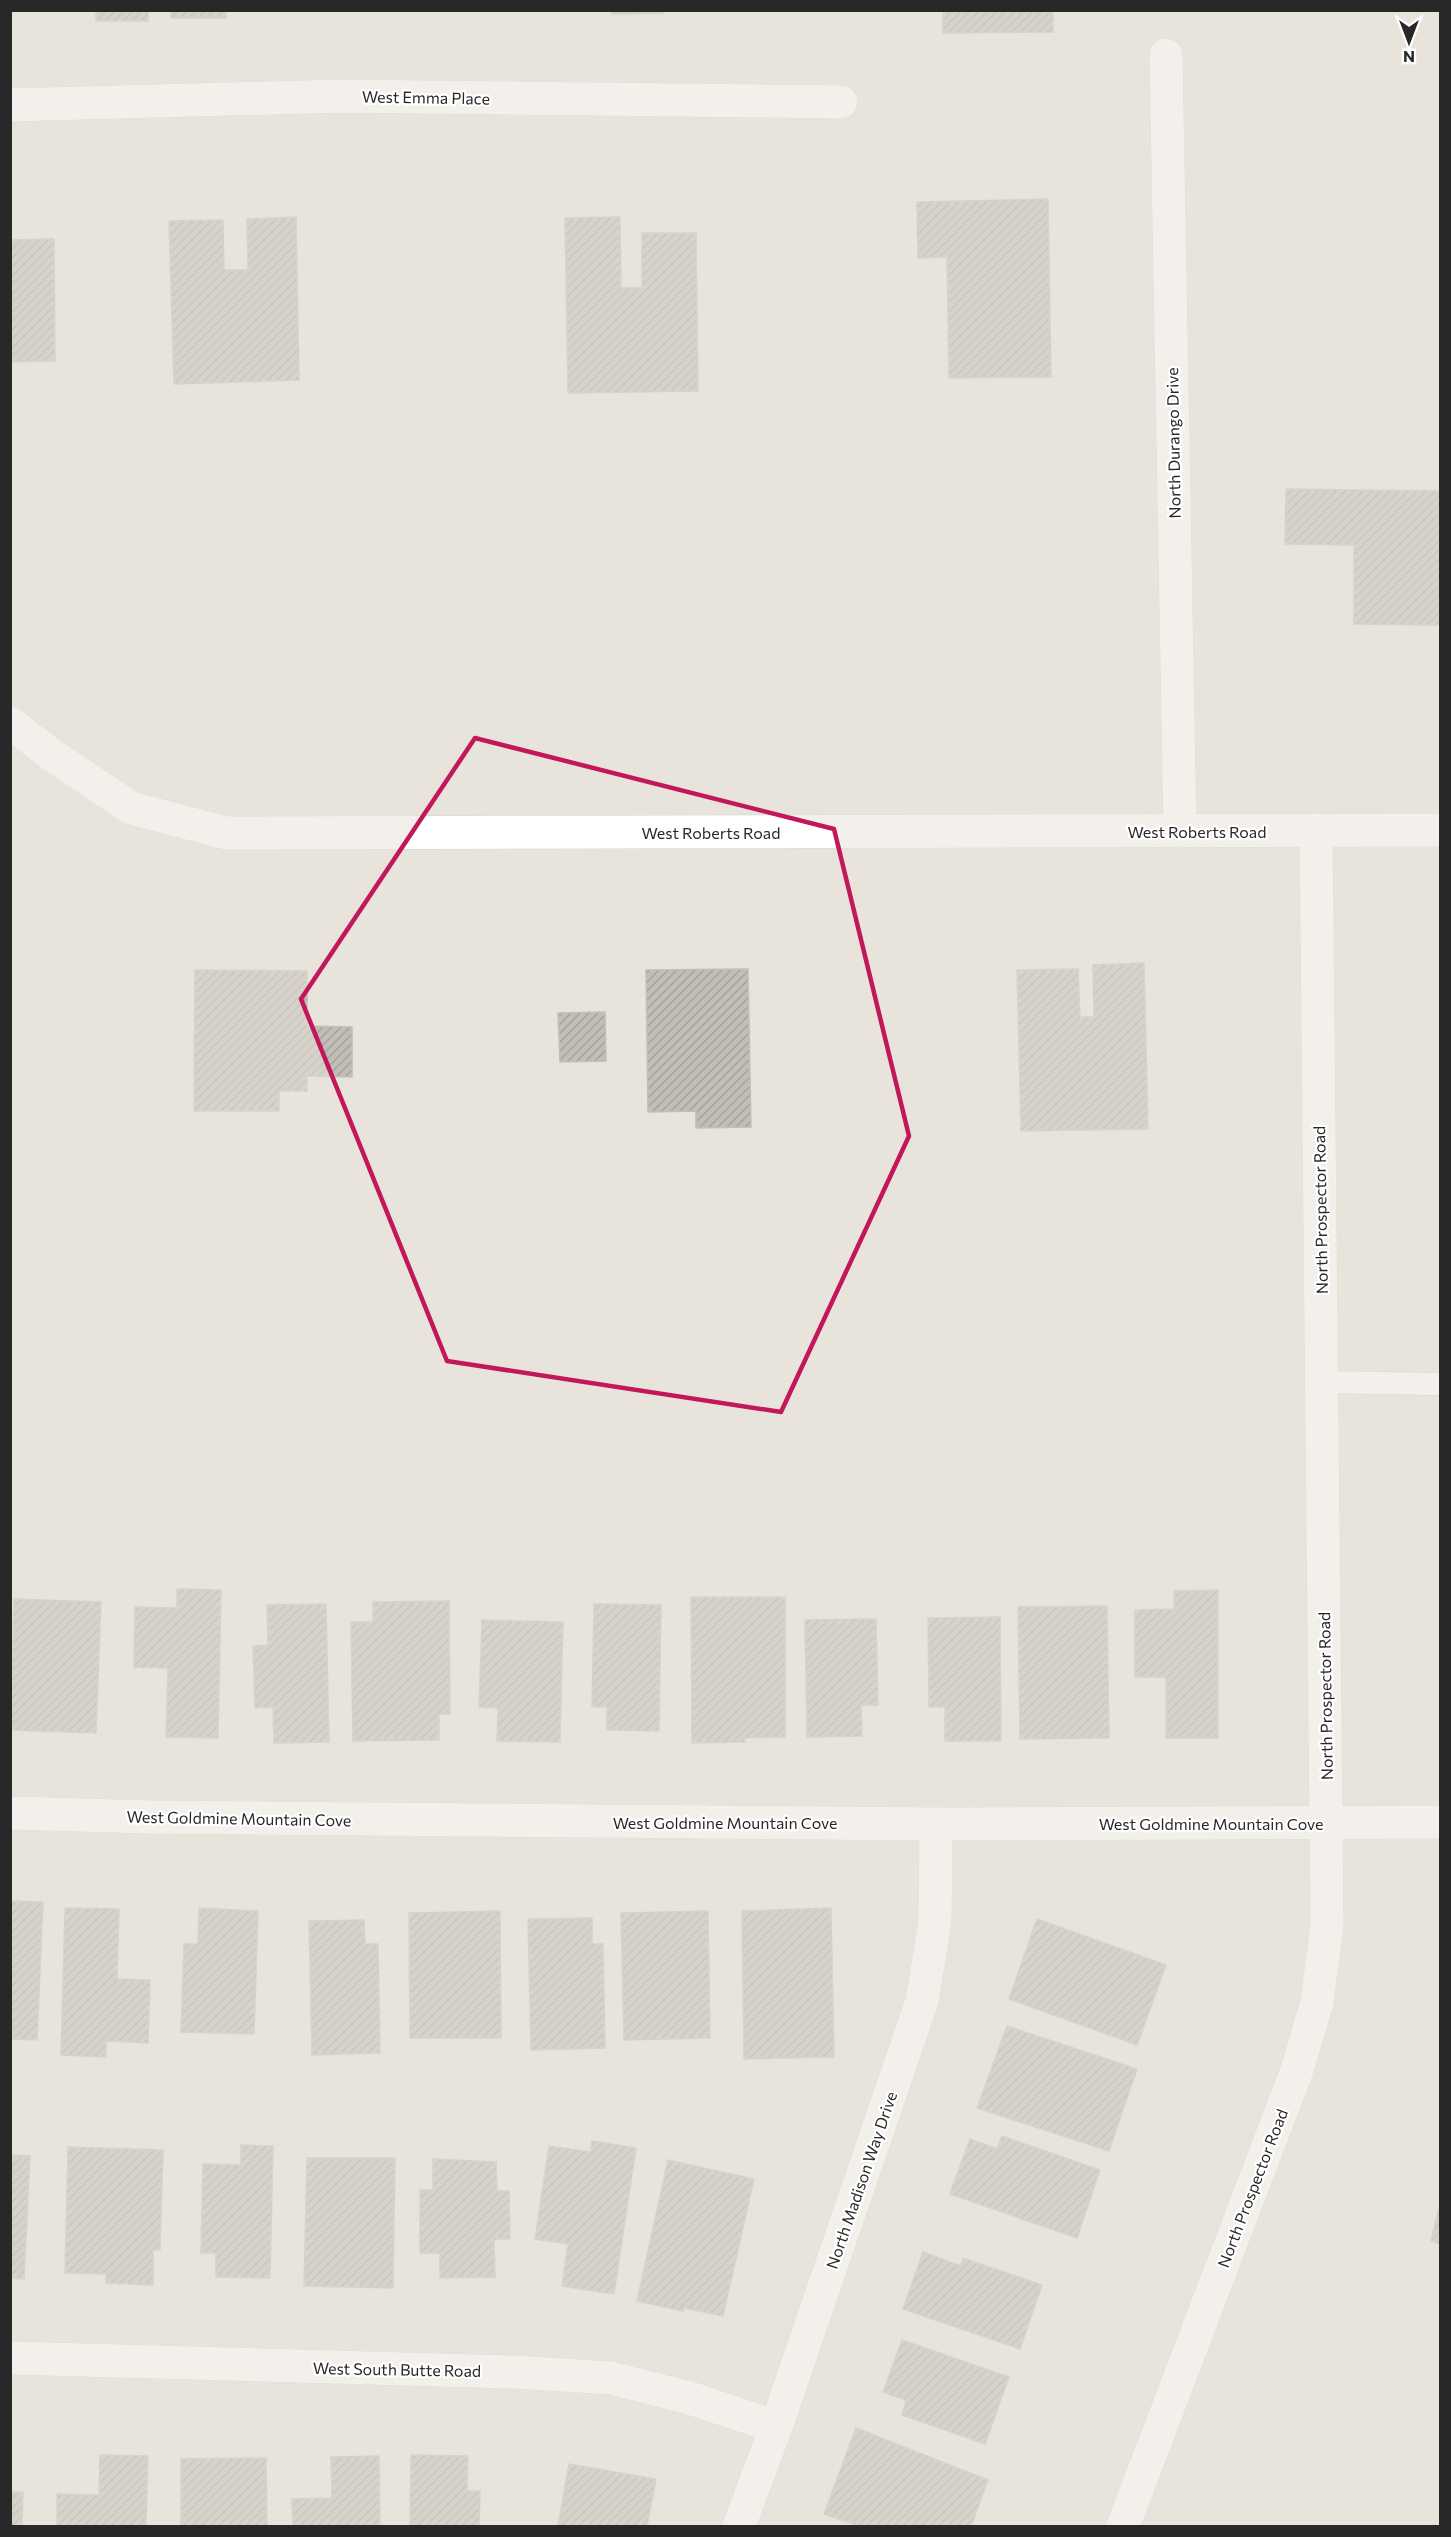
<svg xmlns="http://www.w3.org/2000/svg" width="1451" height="2537" viewBox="0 0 1451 2537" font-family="Commissioner,sans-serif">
<defs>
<pattern id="building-hatch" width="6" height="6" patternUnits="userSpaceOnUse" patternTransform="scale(1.5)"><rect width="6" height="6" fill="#c2bdb7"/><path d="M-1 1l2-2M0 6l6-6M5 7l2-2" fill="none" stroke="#a7a29d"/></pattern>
</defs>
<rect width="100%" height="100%" fill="#e9e4db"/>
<g fill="url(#building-hatch)" stroke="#c4bfb5" stroke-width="1.5">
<rect x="96" y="10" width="52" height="11"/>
<rect x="171" y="10" width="55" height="8"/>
<polygon points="612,10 663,10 663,13 612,14"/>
<polygon points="943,10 1053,10 1053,32 943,33"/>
<polygon points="1048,199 1051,377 949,378 947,257 918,258 917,202"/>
<polygon points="296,217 299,380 174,384 169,221 223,220 224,270 248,270 247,219"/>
<polygon points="620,217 621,288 642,288 642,233 696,233 698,391 568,393 565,218"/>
<polygon points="54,239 55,361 10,362 10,240"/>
<polygon points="1286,489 1440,491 1440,625 1354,624 1354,545 1285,544"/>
<polygon points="1144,963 1148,1129 1021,1131 1017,970 1078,969 1080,1017 1094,1017 1093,965"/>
<polygon points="748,969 751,1127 696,1128 696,1111 648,1112 646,970"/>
<polygon points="195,970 307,971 307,1026 352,1027 352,1077 307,1076 307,1091 279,1091 279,1111 194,1111"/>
<polygon points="605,1012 606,1061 560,1062 558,1013"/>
<polygon points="177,1589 221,1590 218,1738 166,1737 168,1668 134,1667 135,1607 177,1608"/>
<polygon points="1218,1590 1218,1738 1166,1738 1166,1677 1135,1677 1135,1610 1174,1609 1174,1591"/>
<polygon points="691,1597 785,1597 785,1737 744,1738 745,1742 692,1743"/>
<polygon points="14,1599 101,1602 96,1733 10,1730"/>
<polygon points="449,1601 450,1714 439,1714 439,1740 353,1741 351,1622 373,1622 373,1602"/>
<polygon points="326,1604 329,1742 274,1743 273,1707 255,1708 253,1646 268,1645 267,1605"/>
<polygon points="594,1604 661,1605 659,1731 607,1730 607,1707 592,1707"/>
<polygon points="1107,1606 1109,1738 1020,1739 1018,1607"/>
<polygon points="1000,1617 1001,1741 945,1741 945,1707 929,1707 928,1618"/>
<polygon points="876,1619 878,1705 861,1705 862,1736 807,1737 805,1620"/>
<polygon points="482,1620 563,1622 560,1742 497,1741 498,1708 479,1707"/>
<polygon points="10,1901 43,1902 37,2040 10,2039"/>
<polygon points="65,1908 119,1909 117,1979 150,1980 148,2043 106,2041 106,2057 61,2055"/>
<polygon points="199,1908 258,1911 254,2034 181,2032 184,1944 198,1944"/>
<polygon points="831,1908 834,2057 744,2059 742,1911"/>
<polygon points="500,1911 501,2038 410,2038 409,1913"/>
<polygon points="708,1911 710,2038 624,2040 621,1913"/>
<polygon points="592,1918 592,1944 603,1944 605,2048 531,2050 528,1919"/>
<polygon points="1037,1919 1166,1965 1137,2045 1009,1999"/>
<polygon points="364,1920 365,1944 378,1944 380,2053 312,2055 309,1921"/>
<polygon points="1007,2026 1137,2069 1109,2151 977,2108"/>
<polygon points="1002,2136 1100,2170 1077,2238 950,2194 970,2139 997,2149"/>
<polygon points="592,2141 636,2148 614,2294 562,2286 568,2244 535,2239 549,2146 591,2152"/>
<polygon points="241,2145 273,2146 270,2278 216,2277 216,2253 201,2253 203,2164 241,2165"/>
<polygon points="68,2147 163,2150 160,2250 153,2250 153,2285 106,2283 106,2274 65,2273"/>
<polygon points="10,2155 30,2156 24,2279 10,2278"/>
<polygon points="307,2158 395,2158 393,2288 304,2286"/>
<polygon points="433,2159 496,2162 497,2191 509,2191 510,2239 494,2239 495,2277 440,2278 440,2253 420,2253 420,2190 433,2190"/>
<polygon points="668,2160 754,2179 723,2316 684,2308 683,2311 637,2301"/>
<polygon points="1440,2203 1440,2244 1431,2241"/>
<polygon points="923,2252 961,2266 963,2258 1042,2285 1020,2349 903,2309"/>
<polygon points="902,2340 1009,2377 985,2444 902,2415 906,2400 883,2392"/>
<polygon points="856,2428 988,2480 971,2526 859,2526 824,2514"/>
<polygon points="100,2455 148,2456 146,2526 57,2526 57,2494 99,2495"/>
<polygon points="411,2455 468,2456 467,2491 480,2491 479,2526 410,2526"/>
<polygon points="379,2456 380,2526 293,2526 292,2499 332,2498 331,2457"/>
<polygon points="266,2458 267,2526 181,2526 181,2459"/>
<polygon points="569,2464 656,2479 647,2526 558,2526"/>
<polygon points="10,2492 23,2492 22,2526 10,2526"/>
</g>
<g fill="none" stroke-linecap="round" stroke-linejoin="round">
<g stroke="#d0d2e0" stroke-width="24">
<polyline id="lane" points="1321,1382 1440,1384"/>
</g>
<g stroke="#d0d2e0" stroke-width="34">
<g id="street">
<polyline points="1166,55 1180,831"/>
<polyline points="10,105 342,96 841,102"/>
<polyline points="10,723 52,755 131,808 226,833 1440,830"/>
<polyline points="10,1813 150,1817 936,1824 1440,1822"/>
<polyline points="10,2358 514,2372 611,2378 690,2398 776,2427"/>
<polyline points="739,2526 776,2427 922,2001 935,1922 936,1824"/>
<polyline points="1123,2526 1297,2070 1317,2002 1327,1926 1316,830"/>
</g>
</g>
<use href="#lane" stroke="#fff" stroke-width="22"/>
<use href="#street" stroke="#fff" stroke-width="33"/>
</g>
<path d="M0 0H1451V2537H0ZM475,738L834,829L909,1136L781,1412L447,1361L301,999Z" fill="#e9e4db" fill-opacity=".55" fill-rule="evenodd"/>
<path fill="none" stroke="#c2185b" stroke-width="4.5" stroke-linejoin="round" d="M475,738L834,829L909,1136L781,1412L447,1361L301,999Z"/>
<g text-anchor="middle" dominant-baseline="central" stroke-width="4.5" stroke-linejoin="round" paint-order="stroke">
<g font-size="16" fill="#282828" stroke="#fff">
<text transform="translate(426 97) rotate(1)">West Emma Place</text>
<text transform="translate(1173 443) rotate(-91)">North Durango Drive</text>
<text x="1197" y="831">West Roberts Road</text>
<text x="711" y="832">West Roberts Road</text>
<text transform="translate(1320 1210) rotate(-91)">North Prospector Road</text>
<text transform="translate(1325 1696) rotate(-91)">North Prospector Road</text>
<text transform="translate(239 1818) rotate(1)">West Goldmine Mountain Cove</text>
<text x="725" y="1822">West Goldmine Mountain Cove</text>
<text x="1211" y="1823">West Goldmine Mountain Cove</text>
<text transform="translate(861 2180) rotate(-71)">North Madison Way Drive</text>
<text transform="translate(1252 2188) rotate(-69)">North Prospector Road</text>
<text transform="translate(397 2369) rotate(1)">West South Butte Road</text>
</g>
</g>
<rect width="1451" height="2537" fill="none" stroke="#282828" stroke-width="24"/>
<g transform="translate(1409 42) rotate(180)" stroke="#ffffff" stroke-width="4.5" paint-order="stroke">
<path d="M0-4.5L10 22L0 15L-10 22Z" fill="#282828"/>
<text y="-9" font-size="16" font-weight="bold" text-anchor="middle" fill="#282828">N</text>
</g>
</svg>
